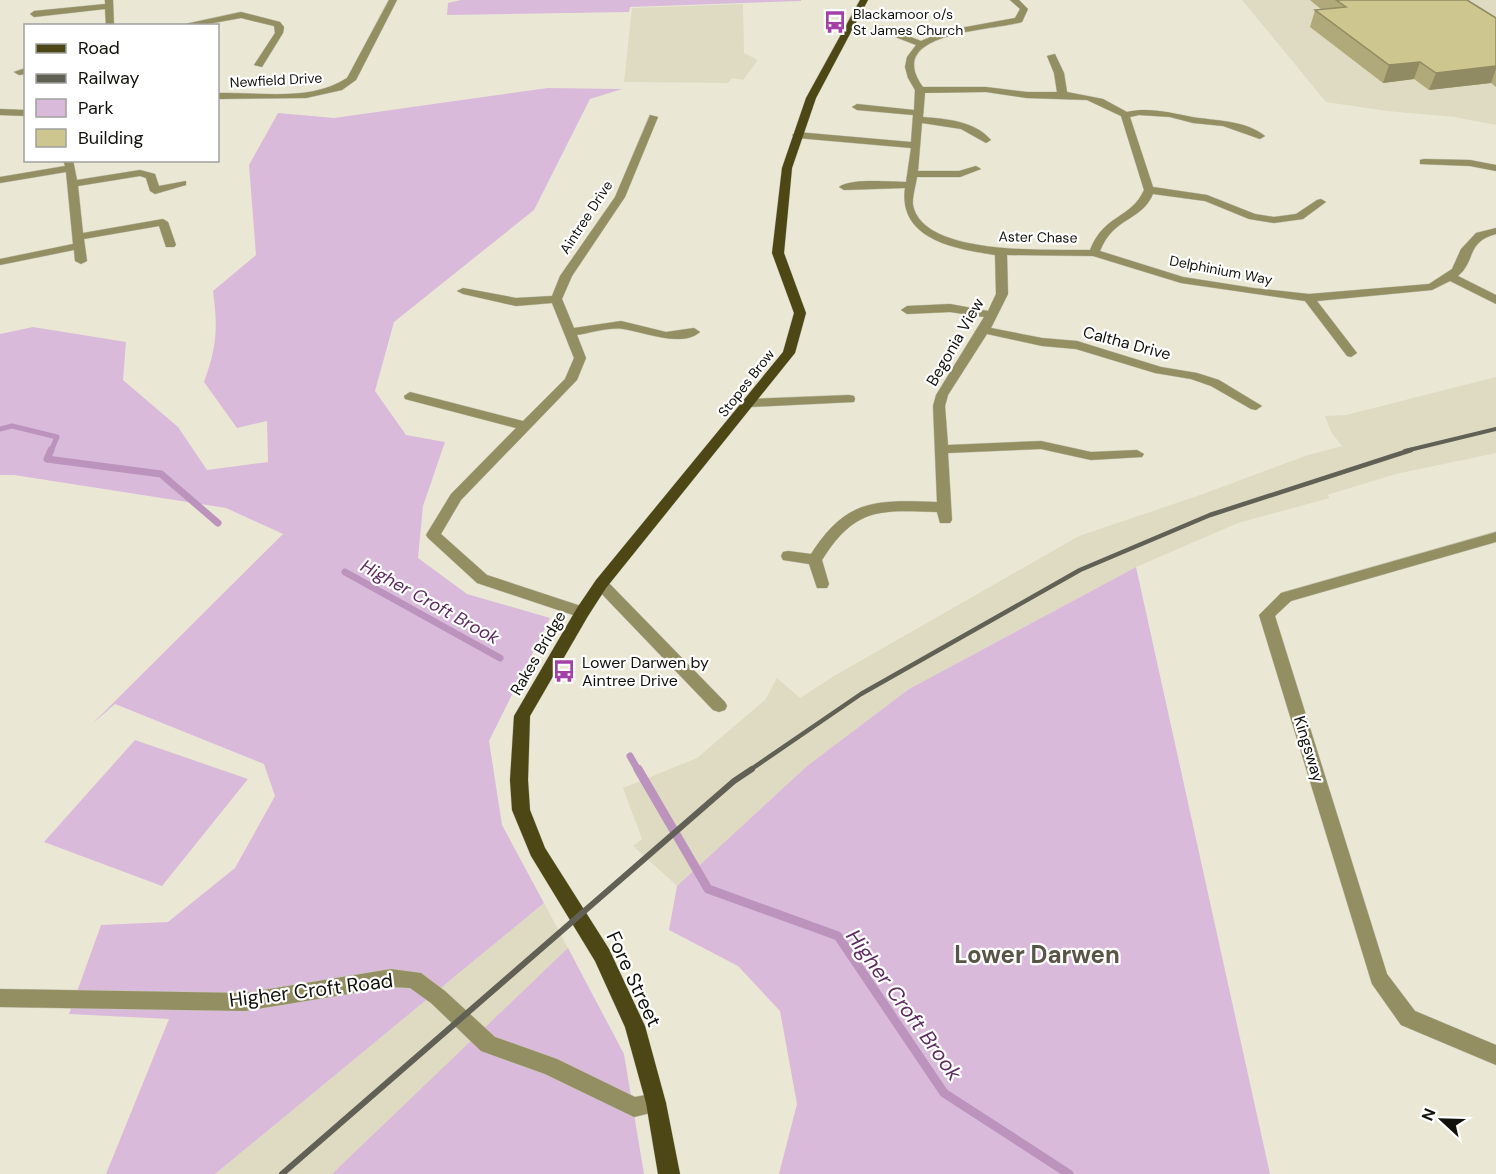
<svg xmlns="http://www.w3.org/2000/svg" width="1496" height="1174" viewBox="0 0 1496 1174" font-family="'DM Sans',sans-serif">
<rect width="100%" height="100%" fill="#eae8d5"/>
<g fill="#dedbc2">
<polygon points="1242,0 1496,0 1496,125 1454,117 1387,111 1326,102"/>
<polygon points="743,4 744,53 758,60 743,80 732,78 728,83 624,82 632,8"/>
<polygon points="1496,377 1496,453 1396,474 1327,495 1330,498 1238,523 1136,567 909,689 807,766 677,886 633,846 642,839 623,788 697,758 765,700 777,678 800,698 834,676 1079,536 1203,494 1308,455 1342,446 1331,432 1325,416 1346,415"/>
<polygon points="544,903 576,963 347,1174 215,1174"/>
</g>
<g fill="#dabada">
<polygon points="461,0 801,0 801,1 630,7 629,12 447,15 448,3"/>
<path d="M548,88L622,89L590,99L534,210L394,322L375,391L406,435L445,442L423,506L418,558L467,594L550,618L489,741L502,825L544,903L215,1174H106L169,1019L69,1014L101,925L168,922L235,868L275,796L264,764L115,704L91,725L283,534L226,508L14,475H0V334L33,327L126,342L123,380L178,427L207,470L268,462L267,421L237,428L204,382C217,346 218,328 213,291L256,255L249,165L278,113L334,118Z"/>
<polygon points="1136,567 1270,1174 779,1174 797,1104 780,1011 738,966 669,930 677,886 807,766 909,689"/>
<polygon points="135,740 248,779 162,886 44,842"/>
<polygon points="568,948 624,1054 644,1174 332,1174"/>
</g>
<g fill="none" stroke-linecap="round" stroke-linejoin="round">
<polyline stroke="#bb93bc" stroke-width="5" points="0,429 12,426 57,437 51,451"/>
<g stroke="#bb93bc" stroke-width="7">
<polyline points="51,450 47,459 161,474 218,523"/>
<polyline points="345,572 500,658"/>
<polyline points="630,756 638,770"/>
</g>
<polyline stroke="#bb93bc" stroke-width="9" points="638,769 708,889 838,936 944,1093 1069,1174"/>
<g stroke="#c7c6b5" stroke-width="1">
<g id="minor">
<polygon points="105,0 113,0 114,26 106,26 105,9 34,17 30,14 34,11 105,4"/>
<path d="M389,0H397L356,80L342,90L306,98L218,99V93C261,92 310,102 347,78Z"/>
<path d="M1010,0H1019L1028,9L1022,22C994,31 882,31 923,87H986L1027,92H1057L1054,73L1047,56L1055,54L1064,73L1067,92L1103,99L1127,112C1150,107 1170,113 1192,117C1216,121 1245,120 1265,136L1260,139L1223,126L1193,123L1170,117L1139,115L1130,117L1153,187L1207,195L1255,214L1274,217L1296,214L1317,200L1321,199L1326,202L1303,219L1274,223L1249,219L1205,201L1153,194C1141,222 1114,216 1100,251L1183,277L1253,288L1309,294L1429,284L1452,269L1461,249L1476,233L1496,228V234C1466,242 1476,261 1458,276L1496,295V304L1450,281L1432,290L1317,301L1357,353L1351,357L1347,356L1305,301L1181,283L1093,256L1007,255L1008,294L991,328L1042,338L1077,341L1161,367L1197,373L1219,380L1262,406L1256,410L1251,409L1211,386L1191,379L1155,373L1076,349L1042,346L987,334L948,395L945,406L948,445L1041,441L1091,452L1137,450L1144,454L1142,457L1091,460L1041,449L948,453L952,520L950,523H940L937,512C880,510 855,507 822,560L829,584L827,588H817L809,564L783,560L781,556L783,552L788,551L811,554C847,498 876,500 937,502L933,406L936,395L984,317L950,312L907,314L901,310L907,306L950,304L988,311L996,294L995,255C956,249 898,240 905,188L844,190L839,187C851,178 890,182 906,182L911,148L797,138L792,135L797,132L911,142L913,115L857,110L852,107L857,104L914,110L915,90L908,78L905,67L907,57L916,45L877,30V26H883L921,41L944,31L1015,18L1020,9ZM986,92L1027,98L1087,100L1121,116L1144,190C1131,219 1104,214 1090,250C1051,249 923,257 913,205C912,197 916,185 917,177H960L981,169L976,166L959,171H918L922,123L961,129L986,143L991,140C975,121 947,119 923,117L925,93Z"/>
<polygon points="241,12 280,22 284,27 283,33 262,67 254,65 275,33 274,26 241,18 197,26 176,26"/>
<polygon points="26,68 26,74 19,75 14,72"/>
<polygon points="0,109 26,110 26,116 0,115"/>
<path d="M650,115L658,117L625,197L572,276L562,299L574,328L621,321L666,332L694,328L700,332C682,348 644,332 623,329C609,327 591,333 577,335L586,358L577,380L461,500L441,534L487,575L587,608L590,612L587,616L582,618L477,583L428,538L426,535L451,494L516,428L405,399L404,396L410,392L523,421L565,379L574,358L552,303L516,306L463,294L457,291L463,288L516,298L552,296L560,276L615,197Z"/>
<polygon points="1424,159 1470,160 1496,165 1496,171 1470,166 1420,164 1420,160"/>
<polygon points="63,160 73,160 77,180 140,170 155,174 159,186 186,181 186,185 155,194 150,191 146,178 140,176 78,186 83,233 163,219 168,222 176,245 174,247 166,247 159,226 84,239 87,261 81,264 75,261 74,250 0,265 0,259 73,244 66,172 0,183 0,177 65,166"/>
<polygon points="849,395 854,396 855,399 854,402 751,407 745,403 751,399"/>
<polygon points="1496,532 1496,542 1291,601 1275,616 1387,974 1415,1011 1496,1045 1496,1065 1401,1025 1372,984 1259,615 1281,593"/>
<polygon points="601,579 606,580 725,702 727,706 725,710 719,712 713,710 596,588 594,584"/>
<polygon points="391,969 421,973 445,991 495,1037 557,1059 635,1097 656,1093 663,1096 666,1103 663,1110 634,1117 545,1074 481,1051 431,1003 410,988 391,987 245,1011 0,1007 0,989 245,993"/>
</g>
</g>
<g stroke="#c7c6b5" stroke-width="1">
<polygon id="major" points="860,0 868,0 816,98 792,168 784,253 806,313 795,353 606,588 588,616 530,716 528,780 530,810 545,848 609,949 645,1026 666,1103 680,1174 658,1174 646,1103 625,1027 595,961 531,856 512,810 510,780 514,716 577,608 596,580 783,352 794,313 772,253 782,168 806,98"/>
</g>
<use href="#minor" fill="#948f63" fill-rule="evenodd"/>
<use href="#major" fill="#4d4615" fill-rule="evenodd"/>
<polyline stroke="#606055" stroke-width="4" points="1405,451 1496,429"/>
<polyline stroke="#606055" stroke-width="4.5" points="750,770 861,694 1080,570 1210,515 1411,450"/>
<polyline stroke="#606055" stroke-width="6" points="282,1174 734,781 752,769"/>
</g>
<polygon fill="#b0aa7a" points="1310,0 1467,0 1496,18 1496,87 1491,83 1429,90 1414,79 1383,83 1310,27 1315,10 1322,10"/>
<g fill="#908b63">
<polygon points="1420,62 1414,79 1383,83 1389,65"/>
<polygon points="1496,66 1496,69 1491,83 1429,90 1436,73"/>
</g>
<polygon fill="#cdc68e" stroke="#908b63" stroke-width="1.5" points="1336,0 1467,0 1496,18 1496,66 1436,73 1420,62 1389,65 1315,10 1346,7"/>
<defs>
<g id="bus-bare" transform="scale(1.8)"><path d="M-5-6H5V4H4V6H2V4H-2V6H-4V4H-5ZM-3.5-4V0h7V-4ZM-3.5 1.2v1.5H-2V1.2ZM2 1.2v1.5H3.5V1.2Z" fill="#a341a8" stroke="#fff" stroke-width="2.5" paint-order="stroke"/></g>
</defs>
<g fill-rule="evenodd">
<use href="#bus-bare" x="835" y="22"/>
<use href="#bus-bare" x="564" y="671"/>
</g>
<g text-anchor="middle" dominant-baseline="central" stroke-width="4.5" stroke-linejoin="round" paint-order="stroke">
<g font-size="14" fill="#12120c" stroke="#fff" text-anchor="start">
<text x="853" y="14">Blackamoor o/s<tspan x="853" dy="16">St James Church</tspan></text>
</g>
<g font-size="14" fill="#12120c" stroke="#fff">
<text transform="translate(276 80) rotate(-3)">Newfield Drive</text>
<text transform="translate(586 217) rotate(-57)">Aintree Drive</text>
<text transform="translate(1038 237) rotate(1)">Aster Chase</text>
<text transform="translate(1221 270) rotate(11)">Delphinium Way</text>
<text transform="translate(746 383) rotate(-52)">Stopes Brow</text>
</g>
<g font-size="16" fill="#12120c" stroke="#fff">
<text transform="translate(955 342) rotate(-60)">Begonia View</text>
<text transform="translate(1127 343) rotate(15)">Caltha Drive</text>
<text transform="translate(538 653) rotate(-60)">Rakes Bridge</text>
<text transform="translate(1309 749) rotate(73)">Kingsway</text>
</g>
<g font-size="16" fill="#12120c" stroke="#fff" text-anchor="start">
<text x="582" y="662">Lower Darwen by<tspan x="582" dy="18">Aintree Drive</tspan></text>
</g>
<g font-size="18" font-style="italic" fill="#5d2b5f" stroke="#fff">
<text transform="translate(430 602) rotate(29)">Higher Croft Brook</text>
</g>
<g font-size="20" fill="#12120c" stroke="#fff">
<text transform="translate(634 979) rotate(65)">Fore Street</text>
<text transform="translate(311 990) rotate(-7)">Higher Croft Road</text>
</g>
<g font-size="21" font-style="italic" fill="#5d2b5f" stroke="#fff">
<text transform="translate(904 1005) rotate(54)">Higher Croft Brook</text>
</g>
<g font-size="24" font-weight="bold" fill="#575546" stroke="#fff">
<text x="1037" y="954">Lower Darwen</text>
</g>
</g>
<rect x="24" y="24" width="195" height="138" fill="#ffffff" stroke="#a0a09e" stroke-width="1.5"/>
<rect x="36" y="44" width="30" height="9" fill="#4d4615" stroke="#a0a09e" stroke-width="1.5"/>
<text x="78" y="54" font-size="18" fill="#12120c">Road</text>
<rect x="36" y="74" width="30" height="9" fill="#606055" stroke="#a0a09e" stroke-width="1.5"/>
<text x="78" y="84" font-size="18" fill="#12120c">Railway</text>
<rect x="36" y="99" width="30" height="18" fill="#dabada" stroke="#a0a09e" stroke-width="1.5"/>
<text x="78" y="114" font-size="18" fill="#12120c">Park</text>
<rect x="36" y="129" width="30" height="18" fill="#cdc68e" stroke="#a0a09e" stroke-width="1.5"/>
<text x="78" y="144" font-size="18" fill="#12120c">Building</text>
<g transform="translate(1442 1120) rotate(292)" stroke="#ffffff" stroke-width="4.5" paint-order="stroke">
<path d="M0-4.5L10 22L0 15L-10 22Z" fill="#12120c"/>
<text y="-9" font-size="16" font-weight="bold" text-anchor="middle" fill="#12120c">N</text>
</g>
</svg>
